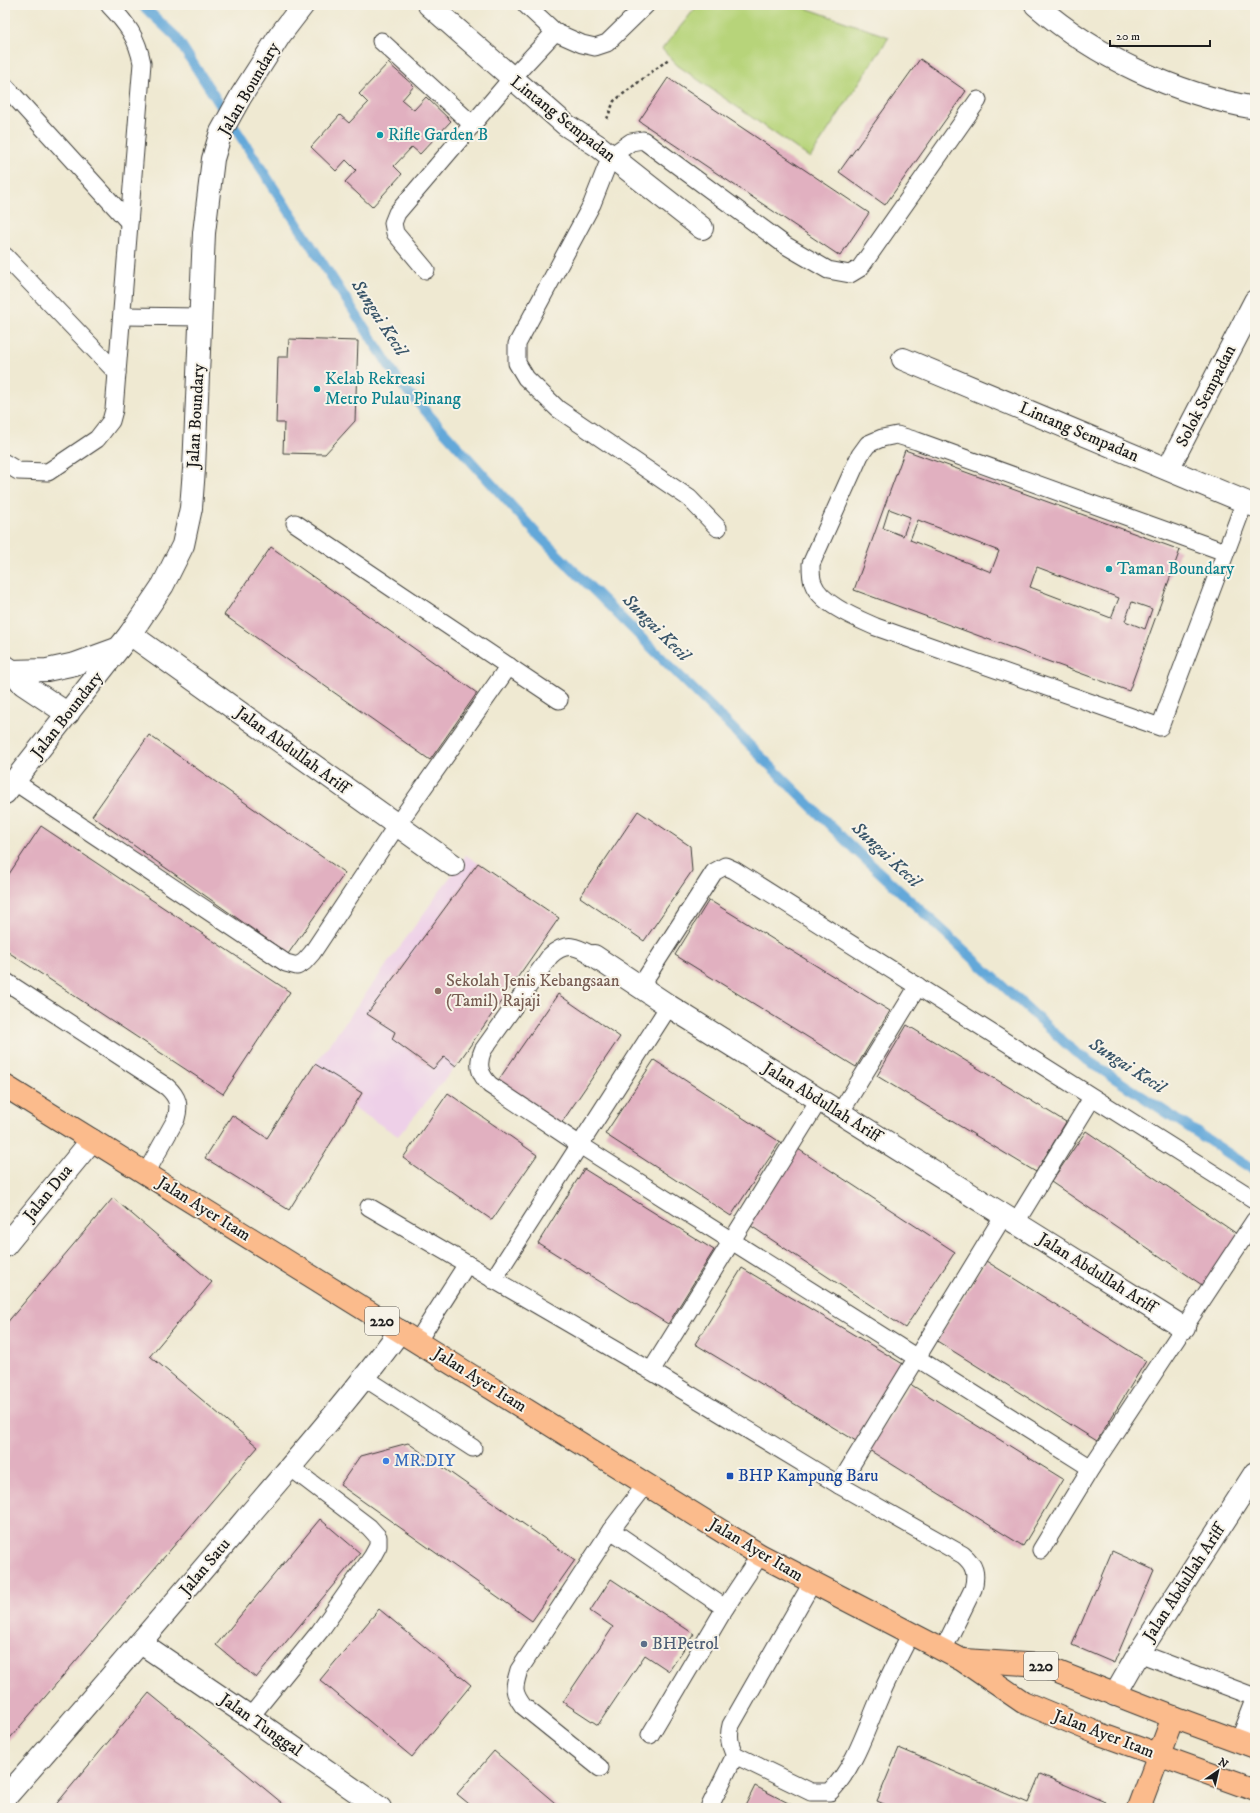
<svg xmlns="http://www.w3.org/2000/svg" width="1260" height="1813" viewBox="0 0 1260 1813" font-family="'IM FELL DW Pica',serif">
<rect width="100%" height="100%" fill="#f7f3e8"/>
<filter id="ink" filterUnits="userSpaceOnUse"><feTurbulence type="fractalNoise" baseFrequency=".025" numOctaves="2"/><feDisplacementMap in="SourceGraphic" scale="8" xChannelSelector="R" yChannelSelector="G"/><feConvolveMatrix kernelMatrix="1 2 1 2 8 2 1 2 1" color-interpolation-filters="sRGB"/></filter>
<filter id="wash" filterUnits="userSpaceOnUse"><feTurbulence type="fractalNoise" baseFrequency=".012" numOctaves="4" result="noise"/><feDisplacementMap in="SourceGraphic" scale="16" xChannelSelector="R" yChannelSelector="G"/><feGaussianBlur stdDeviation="0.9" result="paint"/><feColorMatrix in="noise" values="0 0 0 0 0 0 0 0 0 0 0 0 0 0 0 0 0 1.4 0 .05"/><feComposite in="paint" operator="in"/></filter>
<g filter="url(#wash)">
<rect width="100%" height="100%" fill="#efe9d2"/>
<polygon fill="#eed0e8" points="466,855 559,918 456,1066 398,1136 353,1107 362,1093 315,1064"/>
<polygon fill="#b7d47a" stroke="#6a784b" points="698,5 797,5 889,37 810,158 677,65 662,49"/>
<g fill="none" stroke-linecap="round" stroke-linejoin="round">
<polyline stroke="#63a8d9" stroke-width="10" points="142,5 176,37 401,384 538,535 851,846 1075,1052 1255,1171"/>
</g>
<g id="blocks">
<g fill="#e1b0c0" fill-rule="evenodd">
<polygon points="920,59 966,91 885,205 839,172"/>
<polygon points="388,63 414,86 402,100 414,110 426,97 451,121 420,154 412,147 394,166 402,174 372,207 345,182 356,170 346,160 336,171 311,147 340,115 349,123 368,103 359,94"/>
<polygon points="668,78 869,213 840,256 639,121"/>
<polygon points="289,339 358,341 355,421 325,454 283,453 284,423 276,423 278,357 288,357"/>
<path d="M905,450L1180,550L1129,691L854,590ZM889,509L910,517L903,536L883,528ZM918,520L999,551L991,572L910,540ZM1037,567L1119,598L1111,618L1030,587ZM1132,602L1152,609L1145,629L1125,621Z"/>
<polygon points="271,547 477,693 430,760 224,615"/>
<polygon points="149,735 345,873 288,954 92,816"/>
<polygon points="638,811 690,846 692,871 644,941 580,897"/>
<polygon points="41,826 290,992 223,1094 5,950 5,880"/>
<polygon points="478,863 559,918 456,1066 444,1057 433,1069 392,1039 395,1032 367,1014"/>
<polygon points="709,900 890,1011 856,1067 675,955"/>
<polygon points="558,994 620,1037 560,1125 497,1082"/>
<polygon points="907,1025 1066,1122 1036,1172 877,1076"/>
<polygon points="654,1060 780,1142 731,1216 605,1134"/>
<polygon points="315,1064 362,1093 289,1210 205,1158 232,1115 267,1138"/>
<polygon points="448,1093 537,1155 492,1220 403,1158"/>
<polygon points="1086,1131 1240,1236 1205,1287 1051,1182"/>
<polygon points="798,1149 955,1252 905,1328 748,1224"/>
<polygon points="584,1169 714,1250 668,1324 538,1243"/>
<polygon points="113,1198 212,1282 150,1356 258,1447 5,1744 5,1325"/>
<polygon points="986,1261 1146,1361 1097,1441 937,1341"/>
<polygon points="742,1268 903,1364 856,1441 695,1344"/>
<polygon points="910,1384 1063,1479 1023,1546 869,1450"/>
<polygon points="408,1443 575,1560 532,1621 340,1485 360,1456"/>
<polygon points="320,1519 360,1553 256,1678 216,1645"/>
<polygon points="1112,1551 1154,1570 1114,1663 1072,1645"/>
<polygon points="611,1579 694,1634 669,1671 645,1655 598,1725 563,1702 613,1627 590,1611"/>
<polygon points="379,1609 471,1685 412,1757 320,1680"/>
<polygon points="149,1693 288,1808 53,1808"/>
<polygon points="899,1748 1028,1803 1040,1774 1105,1802 1102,1808 893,1808 877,1801"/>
<polygon points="494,1751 561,1808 474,1808 457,1794"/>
<polygon points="755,1786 798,1808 744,1808"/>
</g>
</g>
</g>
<g filter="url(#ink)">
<use href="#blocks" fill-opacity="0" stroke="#3c3b37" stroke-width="1"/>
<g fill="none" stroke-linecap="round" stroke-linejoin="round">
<g stroke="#3c3b37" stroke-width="19">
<g id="service">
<polyline points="526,5 555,32 582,44 595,47 607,43 646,5"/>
<polyline points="381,41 473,125"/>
<polyline points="5,86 129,222"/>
<polyline points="5,256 117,373"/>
<polyline points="426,270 395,233 393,223 397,213 512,78 555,32"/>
<polyline points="123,316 201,317"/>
<path d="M5,463L18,471L48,472L97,439L111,421L114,410L142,63C137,37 127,24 109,5"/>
<polyline points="295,523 559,700"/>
<polyline points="718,528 689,498 558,409 526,378 517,363 517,344 592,204 611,156 631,142 643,140 785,245 828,270 850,274 860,268 978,100"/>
<path d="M1225,552L917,441L897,435L882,438L868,444L860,455L811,564C811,570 811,578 813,583C820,604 858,619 876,627L1160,727L1233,533L1245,501"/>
<polyline points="15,782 286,963 297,966 304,962 312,953 397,825 509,666"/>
<path d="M594,956C576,946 566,941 550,956L483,1050C477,1064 479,1074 490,1085L580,1145L1091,1468"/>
<path d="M5,981L167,1087C178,1097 180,1105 176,1119L146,1173"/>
<polyline points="640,987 714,872 725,866 734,870 1255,1200"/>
<polyline points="840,1113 918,986"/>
<path d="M369,1207L651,1371L839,1485L963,1555C975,1565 977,1574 973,1589L943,1650"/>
<polyline points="1016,1222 1092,1098"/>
<polyline points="493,1280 669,1006"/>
<polyline points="417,1342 467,1264"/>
<polyline points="651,1371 819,1100"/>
<polyline points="365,1378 473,1448"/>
<polyline points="647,1483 611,1530 725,1608"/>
<polyline points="839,1485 1004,1215"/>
<polyline points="1041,1550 1091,1468 1255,1220"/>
<path d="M812,1583L731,1725C728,1736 729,1745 735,1755L811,1792H830C855,1767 866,1729 880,1697C889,1675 900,1655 911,1633"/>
<polyline points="1139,1653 1255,1697"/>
<polyline points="250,1717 320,1631 372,1557 378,1546 378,1537 369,1527 290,1467"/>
<polyline points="650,1735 725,1608 760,1555"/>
<polyline points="1239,1741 1255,1700"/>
<path d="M600,1768L523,1706C512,1691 514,1687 519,1670L611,1530"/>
<polyline points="709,1808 735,1755"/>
</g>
</g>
<g stroke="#3c3b37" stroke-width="24">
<g id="minor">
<polyline points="429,5 566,125 598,146 702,228"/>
<path d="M1036,5C1097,58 1176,94 1255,108"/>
<polyline points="903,359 1255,506"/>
<polyline points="1168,469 1255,301"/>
<polyline points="130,634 453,865"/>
<polyline points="5,666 12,671 23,684 68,714"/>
<polyline points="12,671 47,670 75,664 119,648"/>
<polyline points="594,956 669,1006 1184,1328"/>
<polyline points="5,1246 92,1140"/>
<polyline points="141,1643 250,1717 380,1808"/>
<polyline points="1115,1695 1139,1653 1255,1473"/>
<path d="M5,1798C85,1707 165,1614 244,1521C297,1459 351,1397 400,1331"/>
</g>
</g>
<g stroke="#3c3b37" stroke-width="24">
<polyline id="tertiary" points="5,793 130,634 163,585 183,545 191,508 194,469 204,233 213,159 221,132 241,96 280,35 303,5"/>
</g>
<g stroke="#3c3b37" stroke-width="24">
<g id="primary">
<polyline points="5,1086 760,1555 962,1660 1023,1702 1097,1733 1255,1790"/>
<polyline points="964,1660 1040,1665 1173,1717 1255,1747"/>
<polyline points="1139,1808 1173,1717"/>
</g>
</g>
<polyline stroke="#3c3b37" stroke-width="2.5" stroke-dasharray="3 3" stroke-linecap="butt" points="607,119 614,101 670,58"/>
<use href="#service" stroke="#fff" stroke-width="17"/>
<use href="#minor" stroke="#fff" stroke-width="22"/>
<use href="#tertiary" stroke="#fff" stroke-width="22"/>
<use href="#primary" stroke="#fbbb8c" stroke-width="22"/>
</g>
</g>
<g fill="#0f9aa8" stroke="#f7f3e8" stroke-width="1.5">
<circle cx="380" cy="135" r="4"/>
<circle cx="317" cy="389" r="4"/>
<circle cx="1109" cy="569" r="4"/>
</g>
<circle fill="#8d6e63" stroke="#f7f3e8" stroke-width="1.5" cx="438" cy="991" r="4"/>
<circle fill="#3f7fe0" stroke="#f7f3e8" stroke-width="1.5" cx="386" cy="1461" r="4"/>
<rect fill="#1a4fb4" stroke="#f7f3e8" stroke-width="1.5" x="726" y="1472" width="8" height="8" rx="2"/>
<circle fill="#5c6f8a" stroke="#f7f3e8" stroke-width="1.5" cx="644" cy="1644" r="4"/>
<g text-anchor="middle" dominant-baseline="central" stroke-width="4" stroke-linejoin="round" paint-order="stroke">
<g fill="#f7f3e8" stroke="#5e5c59" stroke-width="1">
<rect x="365" y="1307" width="34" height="28" rx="3"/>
<rect x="1024" y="1652" width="34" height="28" rx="3"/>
</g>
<g font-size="16" font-weight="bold" fill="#1c1c1c">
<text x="382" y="1321">220</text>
<text x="1041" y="1666">220</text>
</g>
<g font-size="17" fill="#1c1c1c" stroke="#f7f3e8">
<text transform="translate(249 89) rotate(-60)">Jalan Boundary</text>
<text transform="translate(563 119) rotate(38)">Lintang Sempadan</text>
<text transform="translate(1206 396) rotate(-63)">Solok Sempadan</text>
<text transform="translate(196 416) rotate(-87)">Jalan Boundary</text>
<text transform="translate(1079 432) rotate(23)">Lintang Sempadan</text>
<text transform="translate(67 715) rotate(-52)">Jalan Boundary</text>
<text transform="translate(292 750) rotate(36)">Jalan Abdullah Ariff</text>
<text transform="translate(822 1102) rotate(32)">Jalan Abdullah Ariff</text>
<text transform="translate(48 1193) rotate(-51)">Jalan Dua</text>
<text transform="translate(204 1209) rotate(32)">Jalan Ayer Itam</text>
<text transform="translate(1097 1273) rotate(32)">Jalan Abdullah Ariff</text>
<text transform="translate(480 1380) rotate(32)">Jalan Ayer Itam</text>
<text transform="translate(756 1550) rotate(31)">Jalan Ayer Itam</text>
<text transform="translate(205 1567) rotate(-50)">Jalan Satu</text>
<text transform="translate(1184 1583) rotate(-57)">Jalan Abdullah Ariff</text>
<text transform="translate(261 1725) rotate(35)">Jalan Tunggal</text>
<text transform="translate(1104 1734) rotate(21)">Jalan Ayer Itam</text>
</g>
<g font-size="17" fill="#0d838f" stroke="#f7f3e8" text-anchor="start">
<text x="388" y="135">Rifle Garden B</text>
<text x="325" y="379">Kelab Rekreasi<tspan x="325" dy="20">Metro Pulau Pinang</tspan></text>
<text x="1117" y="569">Taman Boundary</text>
</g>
<g font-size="17" fill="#785e54" stroke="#f7f3e8" text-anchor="start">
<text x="446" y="981">Sekolah Jenis Kebangsaan<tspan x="446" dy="20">(Tamil) Rajaji</tspan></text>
</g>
<g font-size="17" fill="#366cbe" stroke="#f7f3e8" text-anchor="start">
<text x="394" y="1461">MR.DIY</text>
</g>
<g font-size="17" fill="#164399" stroke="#f7f3e8" text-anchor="start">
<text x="738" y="1476">BHP Kampung Baru</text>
</g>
<g font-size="17" fill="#4e5e75" stroke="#f7f3e8" text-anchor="start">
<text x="652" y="1644">BHPetrol</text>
</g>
<g font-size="18" font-style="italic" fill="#385468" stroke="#f7f3e8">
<text transform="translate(379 318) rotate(57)">Sungai Kecil</text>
<text transform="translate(656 628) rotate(45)">Sungai Kecil</text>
<text transform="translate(886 855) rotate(43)">Sungai Kecil</text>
<text transform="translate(1127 1066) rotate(33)">Sungai Kecil</text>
</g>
</g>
<rect width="1260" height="1813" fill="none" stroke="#f7f3e8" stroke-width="20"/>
<g transform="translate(1218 1771) rotate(34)" stroke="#f7f3e8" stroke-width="3" paint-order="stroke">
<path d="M0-3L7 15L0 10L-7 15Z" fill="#1c1c1c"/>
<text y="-6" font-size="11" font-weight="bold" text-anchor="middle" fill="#1c1c1c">N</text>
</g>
<path d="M1110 40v6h100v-6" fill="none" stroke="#1c1c1c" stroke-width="2"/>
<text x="1116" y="40" font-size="12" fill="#1c1c1c" stroke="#f7f3e8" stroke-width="3" paint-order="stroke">20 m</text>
</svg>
